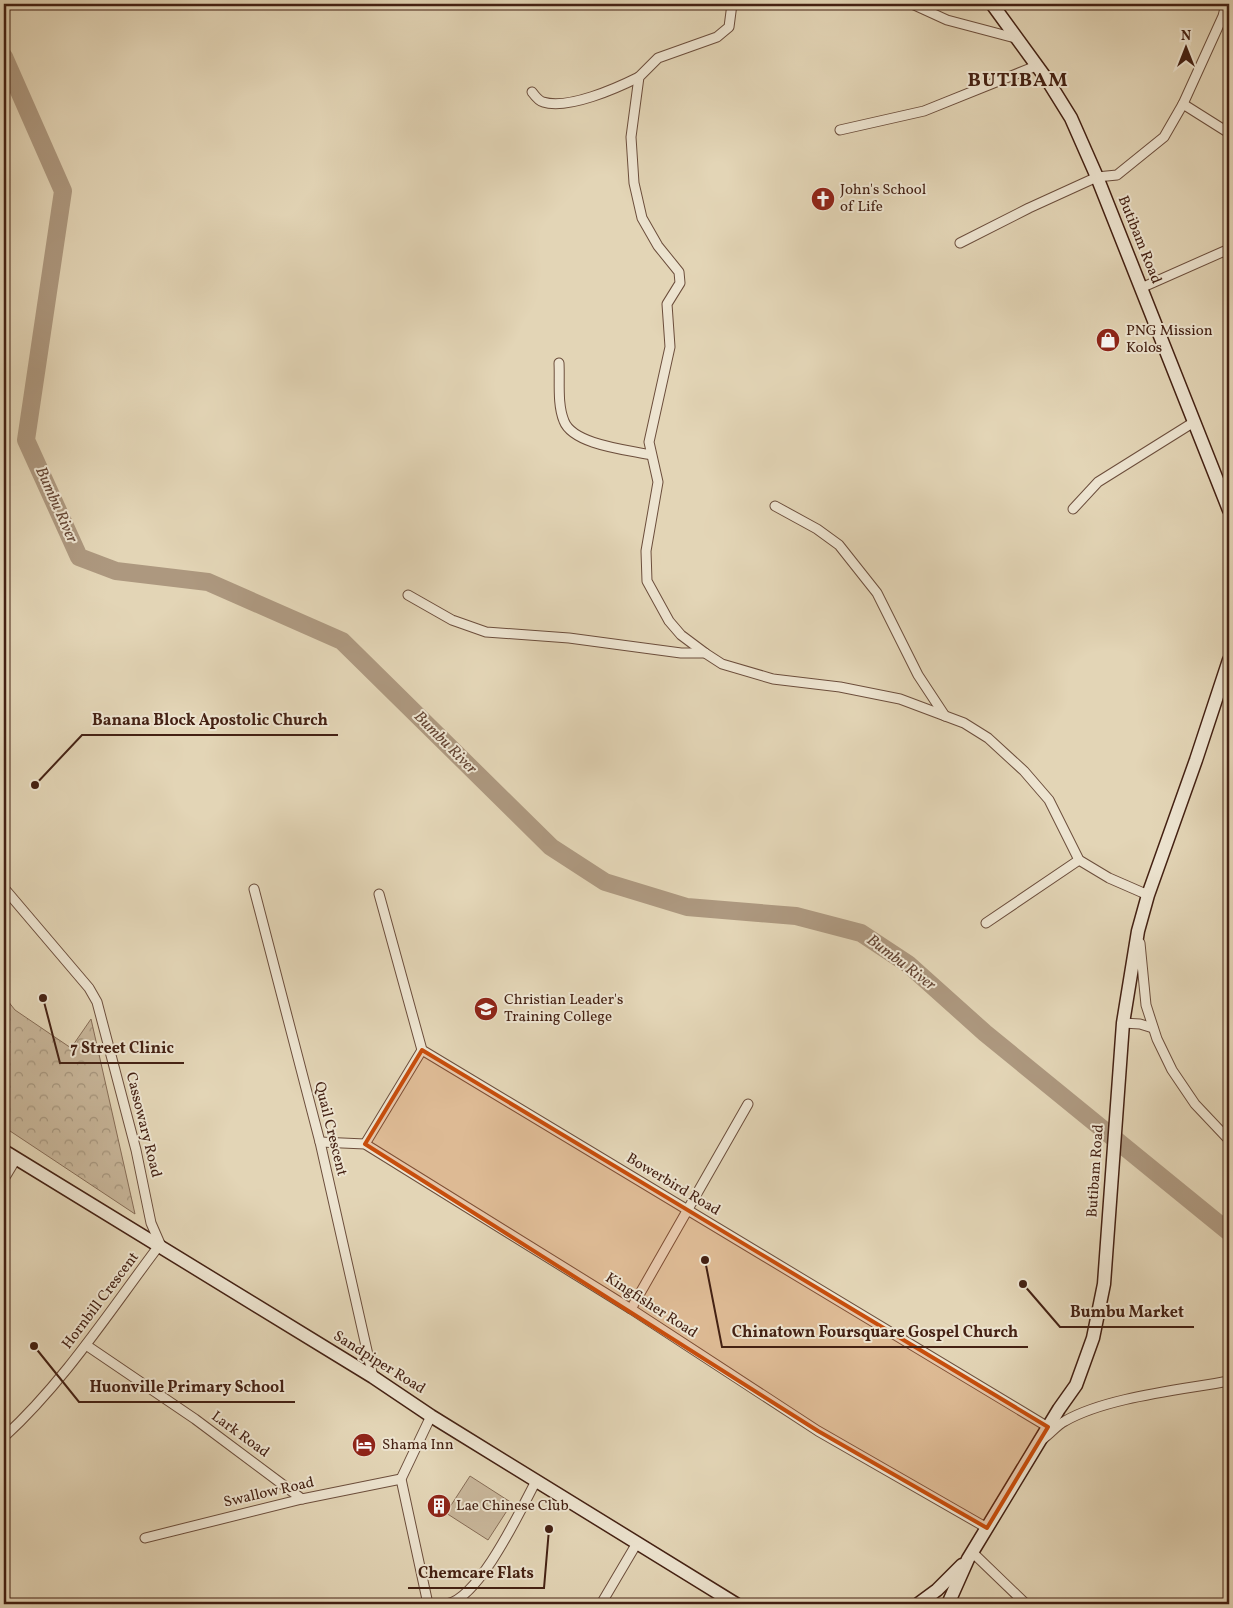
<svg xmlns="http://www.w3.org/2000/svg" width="1233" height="1608" viewBox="0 0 1233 1608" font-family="Vollkorn,serif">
<defs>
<pattern id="park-crowns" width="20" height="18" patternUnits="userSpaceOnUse" patternTransform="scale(1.25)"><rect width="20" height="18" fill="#c8b69a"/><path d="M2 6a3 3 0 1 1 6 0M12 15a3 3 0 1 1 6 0" fill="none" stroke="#a4947c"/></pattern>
</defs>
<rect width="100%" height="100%" fill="#e3d5b6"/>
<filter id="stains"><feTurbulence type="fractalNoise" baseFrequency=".004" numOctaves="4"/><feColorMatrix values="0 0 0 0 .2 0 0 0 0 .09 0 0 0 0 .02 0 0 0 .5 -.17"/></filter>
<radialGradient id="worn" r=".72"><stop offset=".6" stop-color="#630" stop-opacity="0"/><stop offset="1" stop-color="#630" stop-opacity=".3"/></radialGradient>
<polygon fill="#c8b69a" stroke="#866c56" points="470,1476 512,1503 488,1540 446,1513"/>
<polygon fill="url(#park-crowns)" stroke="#866c56" points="4,996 15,1010 71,1048 91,1019 135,1214 4,1127"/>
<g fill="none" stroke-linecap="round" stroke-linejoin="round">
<polyline stroke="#ad987f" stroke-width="18" points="4,57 63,191 26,440 79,557 116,571 208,582 342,641 551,847 605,882 687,907 796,916 861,933 908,964 985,1033 1229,1232"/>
<g stroke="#6c4e3c" stroke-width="11">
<g id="street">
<polyline points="912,4 947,20 1015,38"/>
<path d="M532,92C535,96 539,101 543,102C568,110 617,88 639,77"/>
<polyline points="1183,104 1229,133"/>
<polyline points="840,130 924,111 1036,66"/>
<polyline points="960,243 1029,208 1097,177 1117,175 1164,137 1183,104 1223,16 1226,4"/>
<polyline points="1141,288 1229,249"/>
<path d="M559,363C560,381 557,404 564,421C573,445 629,450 651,455"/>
<polyline points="775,506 817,529 839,545 877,593 918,675 945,716"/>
<polyline points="1073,509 1098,482 1194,422"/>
<polyline points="408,595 452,620 486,632 569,638 681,653 705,653 722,664 773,679 840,687 900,699 964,723 988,738 1024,771 1049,800 1079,860 1109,878 1148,895"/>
<polyline points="705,653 681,635 669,621 647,581 646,551 658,482 649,442 670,347 667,304 680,283 679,272 658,246 642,218 634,183 631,137 639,77 658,58 717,37 729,27 732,4"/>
<polyline points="4,888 89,988 97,1002 136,1150 151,1223 161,1246"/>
<polyline points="254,889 320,1142 373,1377"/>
<polyline points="379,894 422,1050 1048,1427"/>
<polyline points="986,923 1079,860"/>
<polyline points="1140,943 1146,1005 1157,1039 1172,1070 1195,1104 1229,1140"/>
<polyline points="1123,1023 1140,1024 1153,1028"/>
<polyline points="320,1142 365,1144 631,1309 818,1431 987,1528"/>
<polyline points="365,1144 422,1050"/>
<polyline points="4,1179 16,1159"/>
<polyline points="631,1309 748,1104"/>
<polyline points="86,1345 195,1419 302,1499"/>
<path d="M4,1437C64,1382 109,1312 158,1247"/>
<path d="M1044,1438C1051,1433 1057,1425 1065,1421C1107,1397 1181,1390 1229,1381"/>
<polyline points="145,1538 302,1499 401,1479"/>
<polyline points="972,1552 1026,1604"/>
<polyline points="428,1604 401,1479 431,1416"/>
<path d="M447,1604C480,1597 520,1511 536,1481"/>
<polyline points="601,1604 637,1543"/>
</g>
</g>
<g stroke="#442113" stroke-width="15">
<g id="secondary">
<polyline points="992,4 1048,81 1071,118 1097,177 1229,510"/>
<polyline points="4,1151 373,1377 431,1416 736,1604"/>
<polyline points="918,1604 937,1590 962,1565"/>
<polyline points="948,1604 968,1559 1059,1409 1076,1385 1084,1363 1093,1338 1104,1284 1123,1023 1138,931 1148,895 1196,760 1229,660"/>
</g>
</g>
<use href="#street" stroke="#ede4d0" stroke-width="9"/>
<use href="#secondary" stroke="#ede4d0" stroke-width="12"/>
</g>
<path fill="#c74e0d" fill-opacity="0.2" stroke="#c74e0d" stroke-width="4" stroke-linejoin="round" d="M422,1050L1048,1427L987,1528L818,1431L365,1144Z"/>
<defs>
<g id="church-disc" transform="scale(1.25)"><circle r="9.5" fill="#8f2418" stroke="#ede4d0"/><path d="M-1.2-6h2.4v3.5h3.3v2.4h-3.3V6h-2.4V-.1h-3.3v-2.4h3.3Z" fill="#fff"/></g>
<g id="shop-disc" transform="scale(1.25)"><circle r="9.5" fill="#8f2418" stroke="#ede4d0"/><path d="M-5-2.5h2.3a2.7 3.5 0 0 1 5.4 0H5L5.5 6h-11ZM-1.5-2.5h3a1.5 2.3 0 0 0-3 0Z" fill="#fff"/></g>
<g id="university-disc" transform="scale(1.25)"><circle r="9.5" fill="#8f2418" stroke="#ede4d0"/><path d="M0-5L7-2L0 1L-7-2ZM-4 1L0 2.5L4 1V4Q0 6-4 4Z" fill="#fff"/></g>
<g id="hotel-disc" transform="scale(1.25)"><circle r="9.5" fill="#8f2418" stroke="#ede4d0"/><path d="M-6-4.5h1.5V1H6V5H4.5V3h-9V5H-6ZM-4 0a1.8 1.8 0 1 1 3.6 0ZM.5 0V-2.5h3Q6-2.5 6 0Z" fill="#fff"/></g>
<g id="building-disc" transform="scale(1.25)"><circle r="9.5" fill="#8f2418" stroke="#ede4d0"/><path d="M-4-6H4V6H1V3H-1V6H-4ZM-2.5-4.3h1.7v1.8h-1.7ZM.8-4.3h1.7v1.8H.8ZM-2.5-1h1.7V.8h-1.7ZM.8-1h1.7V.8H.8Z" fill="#fff"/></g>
</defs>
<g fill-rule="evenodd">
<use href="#church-disc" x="823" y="199"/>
<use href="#shop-disc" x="1108" y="340"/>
<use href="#university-disc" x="486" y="1009"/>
<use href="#hotel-disc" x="364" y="1445"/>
<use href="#building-disc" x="439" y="1506"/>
</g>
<g text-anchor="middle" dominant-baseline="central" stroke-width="4" stroke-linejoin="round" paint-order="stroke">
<g font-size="15" fill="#442113" stroke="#ede4d0" text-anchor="start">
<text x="840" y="190">John's School<tspan x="840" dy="17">of Life</tspan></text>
<text x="1126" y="331">PNG Mission<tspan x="1126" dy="17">Kolos</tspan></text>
<text x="504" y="1000">Christian Leader's<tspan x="504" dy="17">Training College</tspan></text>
<text x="382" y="1445">Shama Inn</text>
<text x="456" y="1506">Lae Chinese Club</text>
</g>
<g font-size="15" fill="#442113" stroke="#ede4d0">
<text transform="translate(1139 240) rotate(68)">Butibam Road</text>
<text transform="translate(143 1125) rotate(76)">Cassowary Road</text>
<text transform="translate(330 1129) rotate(76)">Quail Crescent</text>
<text transform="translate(1096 1171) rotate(-86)">Butibam Road</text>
<text transform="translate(673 1185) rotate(31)">Bowerbird Road</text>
<text transform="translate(101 1301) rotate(-53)">Hornbill Crescent</text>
<text transform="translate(651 1306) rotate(33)">Kingfisher Road</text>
<text transform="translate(379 1363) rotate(32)">Sandpiper Road</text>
<text transform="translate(240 1435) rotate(36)">Lark Road</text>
<text transform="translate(269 1493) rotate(-13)">Swallow Road</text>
</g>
<g font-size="16" font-style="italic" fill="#644533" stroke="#ede4d0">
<text transform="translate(56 505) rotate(66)">Bumbu River</text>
<text transform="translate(445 743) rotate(45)">Bumbu River</text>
<text transform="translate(901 963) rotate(37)">Bumbu River</text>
</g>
<g font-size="20" font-weight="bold" letter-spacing="1" fill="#442113" stroke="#ede4d0">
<text x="1018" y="81">BUTIBAM</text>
</g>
</g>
<path fill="none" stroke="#442113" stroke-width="2" d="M35 785L82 735H338M43 998L60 1063H184M1023 1284L1060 1327H1194M705 1260L722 1347H1028M34 1346L79 1402H295M549 1529L544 1588H408"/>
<g fill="#442113" stroke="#ede4d0" stroke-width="2">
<circle cx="35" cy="785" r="5"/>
<circle cx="43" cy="998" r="5"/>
<circle cx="1023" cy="1284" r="5"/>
<circle cx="705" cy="1260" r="5"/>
<circle cx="34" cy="1346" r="5"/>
<circle cx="549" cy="1529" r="5"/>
</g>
<g font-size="16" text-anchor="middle" font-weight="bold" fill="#442113" stroke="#ede4d0" stroke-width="4" stroke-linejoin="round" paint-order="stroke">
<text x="210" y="725">Banana Block Apostolic Church</text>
<text x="122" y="1053">7 Street Clinic</text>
<text x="1127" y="1317">Bumbu Market</text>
<text x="875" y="1337">Chinatown Foursquare Gospel Church</text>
<text x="187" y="1392">Huonville Primary School</text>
<text x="476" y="1578">Chemcare Flats</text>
</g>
<rect width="1233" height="1608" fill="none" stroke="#e3d5b6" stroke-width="20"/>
<rect x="5" y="5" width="1223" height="1598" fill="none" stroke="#442113" stroke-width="2.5"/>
<rect x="10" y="10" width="1213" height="1588" fill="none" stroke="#442113"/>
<g transform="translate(1186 48)" stroke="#ede4d0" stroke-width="4" paint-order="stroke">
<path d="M0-4L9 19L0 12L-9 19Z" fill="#442113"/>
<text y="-8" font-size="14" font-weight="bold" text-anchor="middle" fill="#442113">N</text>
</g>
<rect width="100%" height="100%" filter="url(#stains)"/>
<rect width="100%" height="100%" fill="url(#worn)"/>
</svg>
